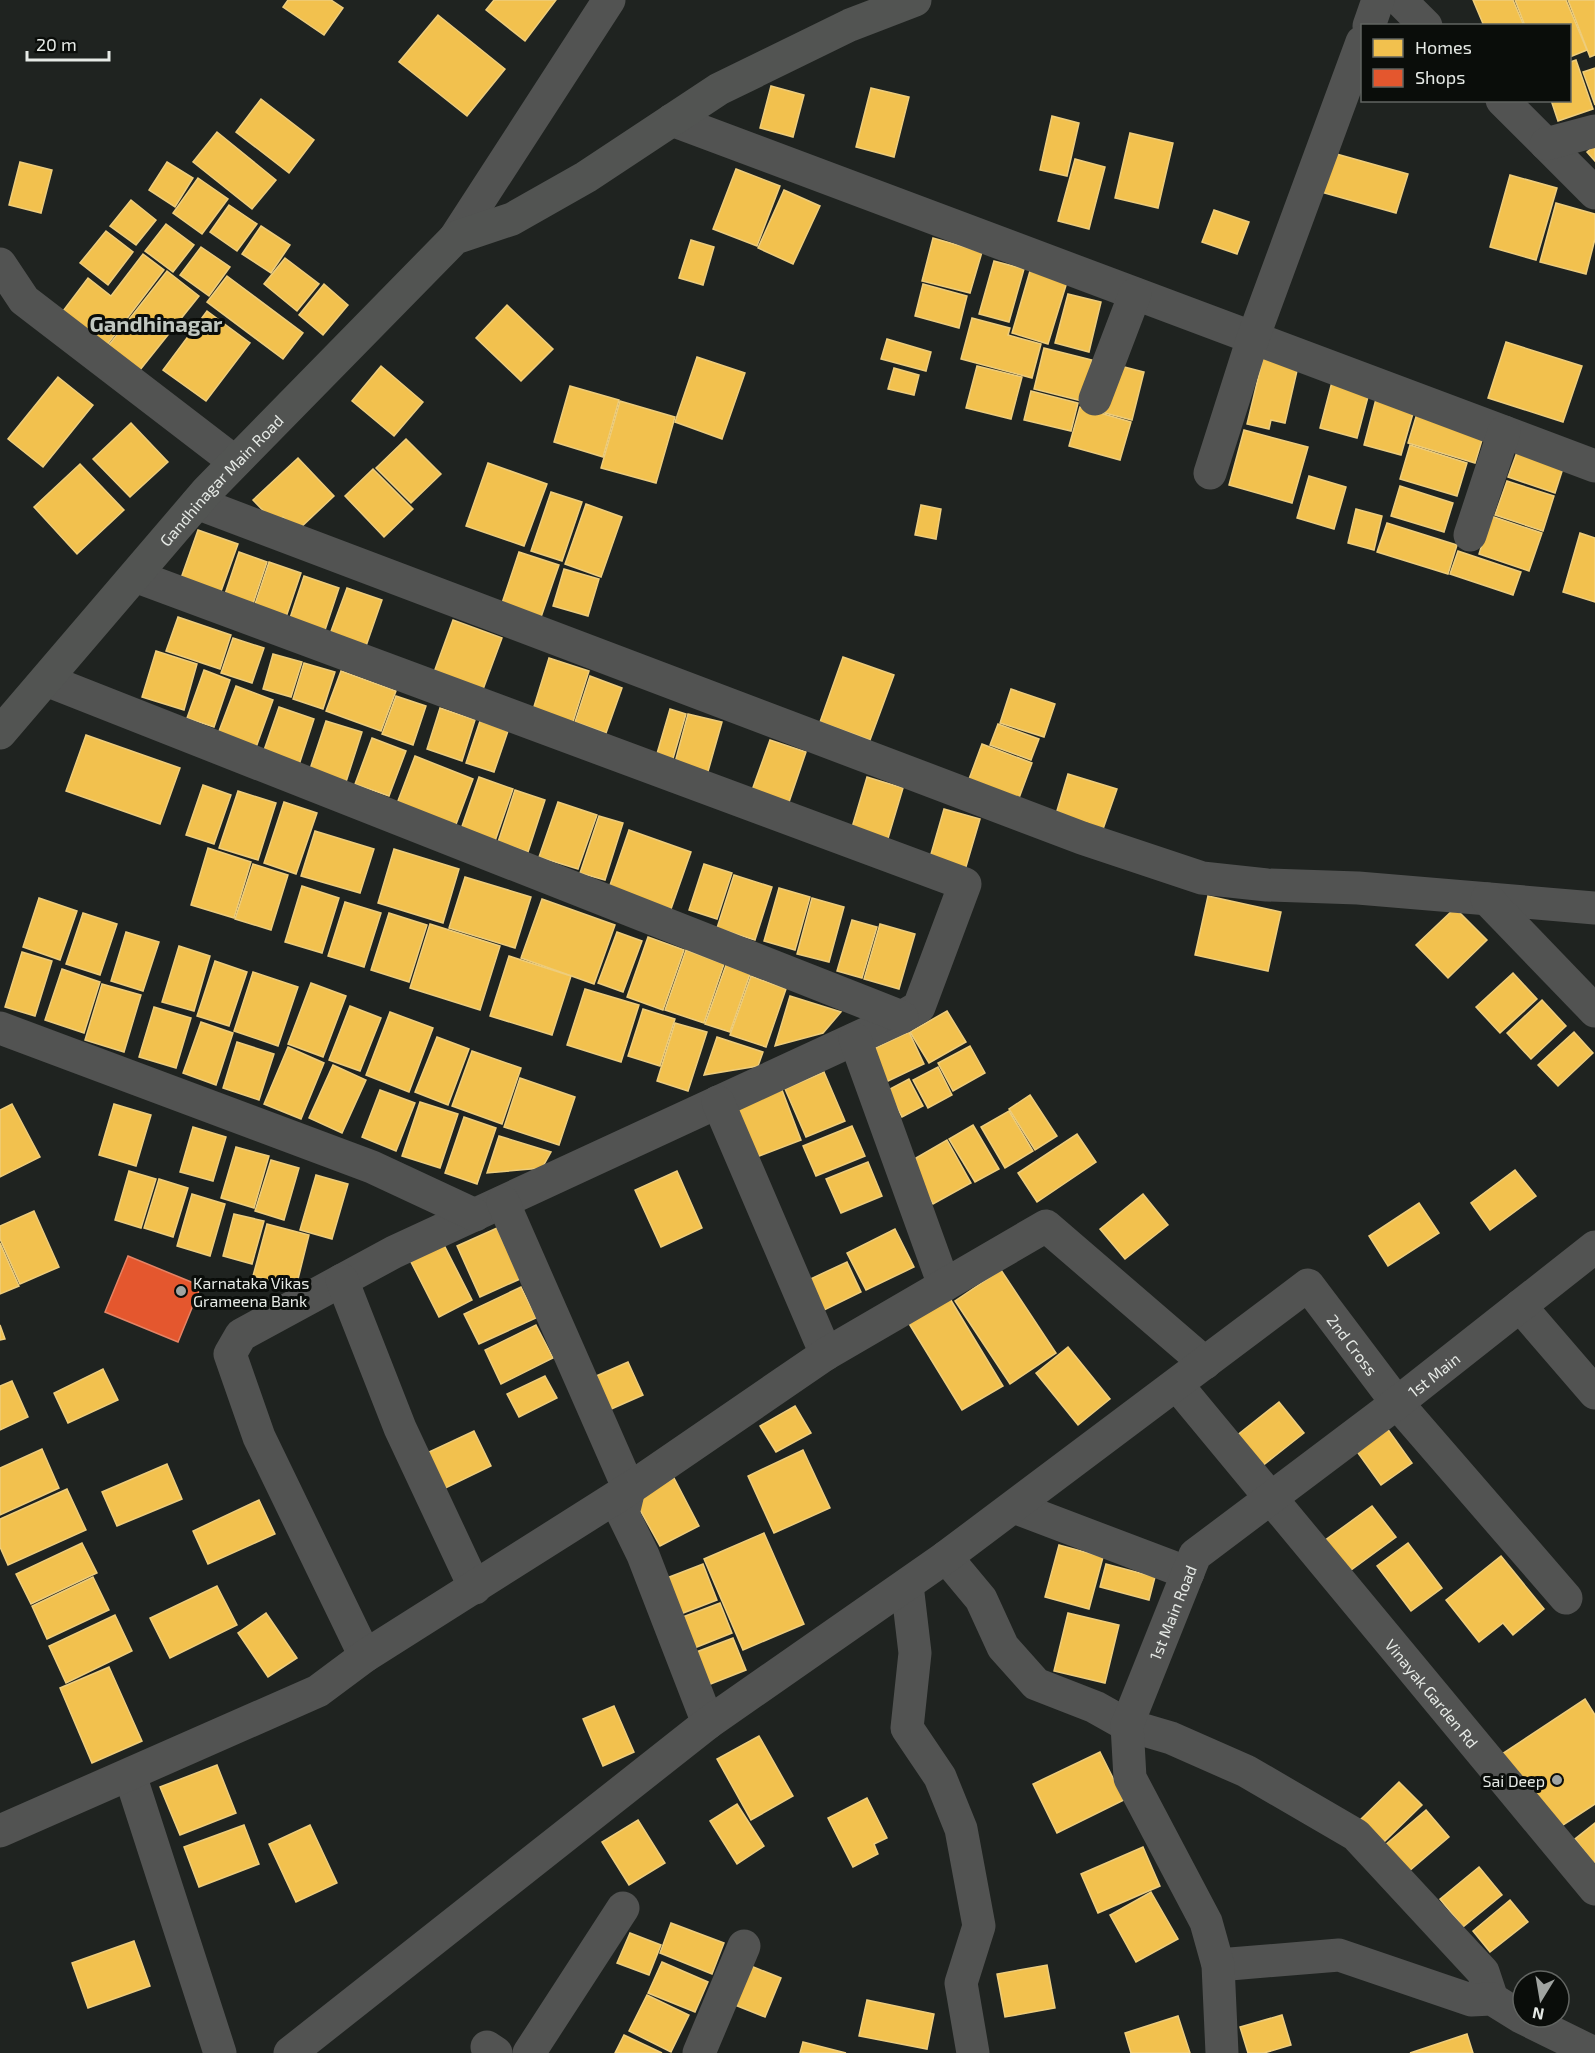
<svg xmlns="http://www.w3.org/2000/svg" width="1595" height="2053" viewBox="0 0 1595 2053" font-family="'Exo 2',sans-serif">
<rect width="100%" height="100%" fill="#1f2320"/>
<g fill="#f2c14e" stroke="#eecd7c" stroke-width="1.5">
<polygon points="288,0 331,0 343,8 324,35 283,7"/>
<polygon points="494,0 556,0 525,41 486,10"/>
<polygon points="1473,0 1513,0 1524,26 1484,26"/>
<polygon points="1515,0 1566,0 1587,50 1570,57 1570,26 1525,26"/>
<polygon points="1568,0 1595,0 1595,55 1590,57"/>
<polygon points="438,15 505,69 467,116 399,62"/>
<polygon points="1576,60 1593,109 1558,121 1551,100 1570,100 1570,62"/>
<polygon points="1595,68 1595,105 1583,72"/>
<polygon points="771,86 804,95 793,137 760,128"/>
<polygon points="871,88 909,97 894,157 856,147"/>
<polygon points="261,99 314,140 289,173 236,132"/>
<polygon points="1052,116 1079,123 1067,176 1040,170"/>
<polygon points="217,132 276,180 252,209 193,162"/>
<polygon points="1130,133 1173,143 1158,208 1115,198"/>
<polygon points="1595,145 1595,161 1587,152"/>
<polygon points="1333,153 1408,174 1396,213 1321,192"/>
<polygon points="1075,159 1105,167 1089,229 1058,221"/>
<polygon points="20,162 52,170 41,213 9,205"/>
<polygon points="167,162 193,178 175,207 149,190"/>
<polygon points="736,169 780,186 757,246 713,229"/>
<polygon points="1510,175 1557,188 1536,260 1490,247"/>
<polygon points="198,178 228,199 202,234 173,213"/>
<polygon points="784,190 820,206 793,264 758,248"/>
<polygon points="131,200 156,220 136,245 110,226"/>
<polygon points="1556,203 1595,214 1595,239 1586,274 1540,262"/>
<polygon points="229,205 257,224 237,251 210,232"/>
<polygon points="1214,210 1249,222 1237,254 1202,242"/>
<polygon points="166,224 194,245 173,272 145,251"/>
<polygon points="261,226 290,245 271,273 242,254"/>
<polygon points="106,231 133,252 108,285 80,263"/>
<polygon points="933,238 982,252 970,293 922,281"/>
<polygon points="691,240 714,247 703,285 679,278"/>
<polygon points="201,247 230,267 209,296 180,275"/>
<polygon points="143,254 164,270 107,345 63,311 88,278 111,296"/>
<polygon points="285,258 319,284 297,311 264,284"/>
<polygon points="994,261 1024,269 1009,322 979,314"/>
<polygon points="167,271 199,296 140,370 108,346"/>
<polygon points="1030,271 1067,282 1048,344 1012,333"/>
<polygon points="227,276 303,333 283,359 207,302"/>
<polygon points="324,284 348,305 323,335 299,315"/>
<polygon points="923,284 967,296 959,328 915,316"/>
<polygon points="1068,294 1101,302 1089,352 1055,343"/>
<polygon points="507,305 553,349 521,381 476,338"/>
<polygon points="207,311 250,343 206,401 163,370"/>
<polygon points="972,318 1010,328 1008,335 1041,344 1032,378 961,359"/>
<polygon points="887,339 931,352 926,371 881,359"/>
<polygon points="1506,342 1582,366 1563,422 1488,398"/>
<polygon points="1044,348 1092,360 1082,401 1034,389"/>
<polygon points="1264,354 1299,362 1285,423 1271,420 1269,429 1247,424"/>
<polygon points="697,357 745,373 722,439 675,422"/>
<polygon points="1105,362 1144,372 1132,420 1093,410"/>
<polygon points="381,366 423,402 394,436 352,401"/>
<polygon points="977,366 1022,377 1011,419 966,408"/>
<polygon points="894,368 919,375 914,395 888,389"/>
<polygon points="58,377 93,405 43,467 8,439"/>
<polygon points="1332,382 1369,393 1357,438 1320,428"/>
<polygon points="570,386 619,400 603,457 554,442"/>
<polygon points="1031,391 1078,403 1071,431 1024,420"/>
<polygon points="1376,399 1414,410 1401,455 1364,445"/>
<polygon points="620,401 675,417 656,483 601,468"/>
<polygon points="1080,407 1131,422 1120,460 1069,446"/>
<polygon points="1419,407 1486,427 1475,463 1408,443"/>
<polygon points="131,423 168,462 130,497 93,459"/>
<polygon points="1244,430 1308,447 1292,503 1229,485"/>
<polygon points="406,439 441,474 411,503 376,468"/>
<polygon points="1520,444 1566,459 1555,493 1508,477"/>
<polygon points="1410,445 1467,463 1457,496 1400,479"/>
<polygon points="298,458 334,496 297,531 283,517 276,524 253,500"/>
<polygon points="488,463 547,484 524,546 466,526"/>
<polygon points="80,464 124,510 77,554 34,507"/>
<polygon points="373,469 413,509 384,537 345,496"/>
<polygon points="1309,476 1346,487 1334,529 1297,518"/>
<polygon points="1507,481 1554,496 1543,531 1495,515"/>
<polygon points="1400,486 1453,503 1444,532 1391,516"/>
<polygon points="551,492 582,502 562,561 531,551"/>
<polygon points="586,504 622,517 601,577 565,564"/>
<polygon points="921,505 941,509 936,539 915,535"/>
<polygon points="1356,509 1382,516 1374,550 1348,543"/>
<polygon points="1491,516 1542,533 1529,571 1479,554"/>
<polygon points="1387,523 1457,545 1448,574 1377,552"/>
<polygon points="198,530 238,544 220,594 180,581"/>
<polygon points="1580,533 1595,538 1595,602 1563,592"/>
<polygon points="1458,551 1521,572 1513,595 1450,574"/>
<polygon points="239,552 267,562 253,604 225,594"/>
<polygon points="519,552 559,565 540,620 501,606"/>
<polygon points="269,562 301,573 285,620 253,610"/>
<polygon points="564,569 599,579 588,616 553,606"/>
<polygon points="304,576 339,588 324,633 289,621"/>
<polygon points="347,588 382,600 366,646 330,634"/>
<polygon points="178,617 231,635 220,669 166,651"/>
<polygon points="453,620 502,638 482,692 433,675"/>
<polygon points="233,638 264,648 252,683 221,673"/>
<polygon points="156,651 197,664 184,710 142,697"/>
<polygon points="273,654 302,662 291,697 263,689"/>
<polygon points="843,657 894,675 870,740 820,722"/>
<polygon points="549,658 589,671 572,725 532,713"/>
<polygon points="304,663 335,672 323,709 293,699"/>
<polygon points="204,670 230,680 214,727 187,718"/>
<polygon points="341,671 396,691 381,731 326,711"/>
<polygon points="590,676 622,688 606,733 575,722"/>
<polygon points="236,686 273,700 254,753 216,739"/>
<polygon points="1011,689 1055,704 1044,737 1000,723"/>
<polygon points="396,696 426,706 413,745 382,734"/>
<polygon points="279,707 314,719 298,768 262,756"/>
<polygon points="440,708 475,720 462,761 427,749"/>
<polygon points="670,709 686,714 672,762 656,757"/>
<polygon points="688,714 722,722 707,775 674,766"/>
<polygon points="326,721 362,732 345,785 309,772"/>
<polygon points="480,721 508,731 494,772 466,763"/>
<polygon points="998,724 1039,739 1031,760 990,745"/>
<polygon points="86,735 180,768 160,824 66,791"/>
<polygon points="372,738 406,751 389,796 355,784"/>
<polygon points="770,740 806,752 788,805 751,793"/>
<polygon points="982,744 1032,763 1019,798 969,779"/>
<polygon points="415,756 473,779 455,827 396,806"/>
<polygon points="1068,774 1117,789 1103,829 1056,814"/>
<polygon points="479,777 513,789 494,844 460,832"/>
<polygon points="867,777 903,788 886,845 850,834"/>
<polygon points="203,785 231,795 214,844 186,835"/>
<polygon points="515,790 545,800 528,852 498,842"/>
<polygon points="238,791 276,803 258,860 219,848"/>
<polygon points="284,802 317,813 296,874 264,863"/>
<polygon points="558,802 597,815 578,869 539,857"/>
<polygon points="944,809 980,819 965,870 929,861"/>
<polygon points="599,816 623,823 605,880 580,873"/>
<polygon points="629,830 691,852 671,909 609,888"/>
<polygon points="315,831 374,849 360,893 301,876"/>
<polygon points="208,848 251,862 234,918 191,905"/>
<polygon points="394,849 459,869 443,923 378,903"/>
<polygon points="253,864 288,875 271,930 235,919"/>
<polygon points="704,864 732,873 717,919 689,910"/>
<polygon points="734,875 772,887 755,940 717,928"/>
<polygon points="465,877 531,897 515,948 449,928"/>
<polygon points="302,886 339,898 322,953 285,942"/>
<polygon points="779,888 810,897 795,950 764,941"/>
<polygon points="1208,896 1281,912 1268,971 1195,955"/>
<polygon points="39,898 77,911 60,960 23,947"/>
<polygon points="812,898 844,907 829,962 797,954"/>
<polygon points="542,899 615,925 594,984 521,958"/>
<polygon points="345,902 381,913 364,967 328,956"/>
<polygon points="1455,908 1487,940 1448,978 1416,945"/>
<polygon points="83,913 117,924 100,975 66,964"/>
<polygon points="389,913 427,925 409,982 371,970"/>
<polygon points="852,920 877,927 862,978 837,971"/>
<polygon points="430,924 500,946 480,1010 410,988"/>
<polygon points="880,924 915,934 899,989 864,979"/>
<polygon points="126,932 159,942 143,991 111,981"/>
<polygon points="617,932 642,941 623,992 598,983"/>
<polygon points="648,937 684,950 663,1010 627,997"/>
<polygon points="179,946 210,956 194,1011 162,1002"/>
<polygon points="686,950 724,964 704,1023 665,1010"/>
<polygon points="22,952 52,961 35,1016 5,1007"/>
<polygon points="509,956 571,976 552,1035 490,1016"/>
<polygon points="215,961 247,972 229,1026 197,1016"/>
<polygon points="726,965 750,974 730,1032 705,1024"/>
<polygon points="62,969 100,982 84,1033 45,1020"/>
<polygon points="253,972 298,987 278,1046 234,1031"/>
<polygon points="1513,973 1537,999 1500,1033 1476,1007"/>
<polygon points="751,976 786,989 766,1047 730,1035"/>
<polygon points="311,983 346,996 323,1057 288,1044"/>
<polygon points="102,984 141,995 124,1052 85,1040"/>
<polygon points="585,989 639,1005 621,1062 567,1045"/>
<polygon points="790,996 841,1012 823,1033 775,1046"/>
<polygon points="1542,1000 1566,1026 1531,1059 1507,1033"/>
<polygon points="350,1006 381,1018 360,1071 329,1060"/>
<polygon points="154,1007 191,1018 176,1068 139,1057"/>
<polygon points="643,1009 675,1019 660,1066 628,1056"/>
<polygon points="947,1011 966,1042 929,1063 910,1032"/>
<polygon points="390,1012 433,1028 409,1092 366,1075"/>
<polygon points="201,1022 233,1033 216,1085 183,1073"/>
<polygon points="675,1023 707,1032 688,1091 657,1081"/>
<polygon points="909,1032 924,1064 886,1082 871,1050"/>
<polygon points="1574,1032 1593,1053 1558,1086 1538,1065"/>
<polygon points="437,1037 469,1049 448,1105 415,1092"/>
<polygon points="717,1037 763,1052 758,1066 704,1075"/>
<polygon points="237,1042 274,1054 259,1100 223,1088"/>
<polygon points="970,1046 985,1073 953,1091 938,1063"/>
<polygon points="288,1047 324,1063 301,1119 264,1104"/>
<polygon points="472,1051 521,1068 502,1124 452,1106"/>
<polygon points="333,1065 366,1080 342,1133 309,1118"/>
<polygon points="938,1067 952,1095 928,1108 913,1080"/>
<polygon points="824,1072 845,1121 806,1137 785,1089"/>
<polygon points="520,1078 575,1097 559,1145 504,1127"/>
<polygon points="909,1079 923,1106 902,1117 888,1090"/>
<polygon points="380,1090 415,1103 396,1151 362,1137"/>
<polygon points="782,1090 801,1140 754,1158 735,1108"/>
<polygon points="1030,1095 1057,1136 1035,1150 1009,1109"/>
<polygon points="420,1102 458,1114 440,1168 402,1156"/>
<polygon points="12,1104 40,1157 0,1177 0,1110"/>
<polygon points="114,1104 151,1115 136,1166 99,1155"/>
<polygon points="1009,1111 1033,1151 1005,1168 981,1127"/>
<polygon points="464,1117 496,1128 477,1184 445,1173"/>
<polygon points="973,1125 999,1169 975,1182 949,1139"/>
<polygon points="852,1126 865,1156 816,1176 803,1146"/>
<polygon points="193,1127 226,1137 213,1181 180,1172"/>
<polygon points="1077,1134 1096,1162 1037,1202 1018,1173"/>
<polygon points="499,1136 551,1152 542,1168 487,1173"/>
<polygon points="947,1140 971,1183 933,1204 909,1162"/>
<polygon points="236,1147 269,1156 254,1208 221,1198"/>
<polygon points="271,1160 299,1168 284,1220 255,1211"/>
<polygon points="868,1162 882,1196 841,1213 826,1179"/>
<polygon points="1515,1170 1536,1196 1490,1230 1471,1203"/>
<polygon points="129,1171 156,1179 141,1228 115,1220"/>
<polygon points="677,1171 702,1228 661,1247 635,1190"/>
<polygon points="316,1175 348,1184 332,1239 300,1230"/>
<polygon points="159,1179 188,1188 173,1237 144,1228"/>
<polygon points="192,1194 225,1204 210,1256 177,1246"/>
<polygon points="1143,1194 1168,1225 1125,1259 1100,1229"/>
<polygon points="1419,1203 1439,1233 1388,1266 1369,1236"/>
<polygon points="34,1211 59,1267 20,1284 0,1239 0,1226"/>
<polygon points="234,1214 264,1221 252,1264 223,1256"/>
<polygon points="267,1224 309,1235 296,1287 253,1276"/>
<polygon points="497,1228 520,1279 480,1297 457,1246"/>
<polygon points="895,1229 914,1267 866,1290 847,1253"/>
<polygon points="0,1243 19,1286 0,1294"/>
<polygon points="443,1243 472,1300 439,1317 410,1260"/>
<polygon points="847,1262 861,1292 820,1312 806,1281"/>
<polygon points="1001,1270 1056,1353 1010,1384 955,1301"/>
<polygon points="521,1287 536,1318 479,1344 464,1314"/>
<polygon points="949,1297 1003,1386 962,1410 908,1322"/>
<polygon points="0,1325 5,1339 0,1340"/>
<polygon points="536,1325 553,1358 501,1384 485,1350"/>
<polygon points="1068,1347 1110,1399 1078,1425 1036,1373"/>
<polygon points="628,1362 643,1395 600,1414 585,1381"/>
<polygon points="103,1369 118,1400 68,1423 54,1393"/>
<polygon points="545,1376 557,1398 519,1417 507,1394"/>
<polygon points="12,1381 28,1417 0,1430 0,1386"/>
<polygon points="1279,1402 1304,1433 1261,1467 1236,1436"/>
<polygon points="795,1406 811,1433 776,1452 760,1426"/>
<polygon points="1384,1424 1412,1463 1381,1485 1353,1446"/>
<polygon points="474,1431 491,1466 433,1494 416,1458"/>
<polygon points="42,1449 59,1488 0,1515 0,1468"/>
<polygon points="803,1450 830,1508 774,1533 748,1476"/>
<polygon points="167,1464 182,1499 117,1526 102,1492"/>
<polygon points="674,1478 699,1526 660,1546 634,1499"/>
<polygon points="67,1489 86,1530 8,1565 0,1547 0,1519"/>
<polygon points="259,1500 275,1534 208,1564 193,1531"/>
<polygon points="1372,1506 1396,1537 1347,1573 1324,1541"/>
<polygon points="764,1533 804,1624 743,1650 704,1559"/>
<polygon points="82,1543 97,1573 31,1604 16,1574"/>
<polygon points="1408,1543 1442,1588 1411,1611 1377,1566"/>
<polygon points="1059,1545 1103,1557 1089,1609 1045,1597"/>
<polygon points="1501,1556 1544,1609 1513,1635 1503,1623 1479,1642 1446,1600"/>
<polygon points="703,1564 717,1600 673,1617 659,1581"/>
<polygon points="1106,1564 1155,1577 1149,1600 1100,1587"/>
<polygon points="93,1577 109,1610 47,1639 32,1606"/>
<polygon points="217,1586 237,1625 170,1658 150,1618"/>
<polygon points="720,1603 732,1633 692,1649 680,1618"/>
<polygon points="266,1613 297,1658 268,1677 238,1633"/>
<polygon points="1068,1613 1119,1625 1105,1683 1054,1671"/>
<polygon points="115,1615 132,1651 66,1683 49,1646"/>
<polygon points="733,1638 746,1670 703,1687 691,1654"/>
<polygon points="109,1667 142,1741 92,1763 60,1688"/>
<polygon points="1585,1699 1595,1715 1595,1804 1557,1829 1499,1756"/>
<polygon points="614,1706 634,1752 603,1766 583,1719"/>
<polygon points="759,1736 793,1796 751,1820 717,1759"/>
<polygon points="1100,1752 1124,1800 1057,1833 1033,1784"/>
<polygon points="217,1765 236,1813 180,1835 160,1787"/>
<polygon points="1399,1782 1422,1805 1383,1843 1360,1820"/>
<polygon points="867,1798 887,1838 874,1844 878,1854 853,1867 828,1818"/>
<polygon points="737,1804 764,1846 737,1864 710,1821"/>
<polygon points="1426,1810 1449,1837 1408,1872 1385,1845"/>
<polygon points="638,1820 665,1863 629,1885 602,1842"/>
<polygon points="1595,1823 1595,1865 1575,1839"/>
<polygon points="244,1825 259,1864 199,1887 184,1847"/>
<polygon points="310,1825 337,1883 296,1902 269,1844"/>
<polygon points="1143,1847 1160,1886 1098,1913 1081,1874"/>
<polygon points="1479,1867 1502,1895 1463,1927 1440,1899"/>
<polygon points="1151,1892 1178,1939 1136,1962 1110,1915"/>
<polygon points="1510,1900 1528,1922 1490,1952 1473,1931"/>
<polygon points="671,1923 724,1943 712,1974 660,1953"/>
<polygon points="630,1933 661,1945 649,1975 617,1963"/>
<polygon points="134,1941 150,1986 88,2008 72,1963"/>
<polygon points="662,1962 708,1982 695,2012 648,1993"/>
<polygon points="746,1964 781,1978 765,2017 730,2003"/>
<polygon points="1047,1965 1055,2008 1005,2017 997,1974"/>
<polygon points="647,1995 689,2015 671,2052 629,2031"/>
<polygon points="867,2000 934,2014 927,2049 859,2036"/>
<polygon points="1282,2015 1291,2045 1264,2053 1248,2053 1240,2027"/>
<polygon points="1178,2016 1190,2053 1131,2053 1125,2033"/>
<polygon points="1467,2034 1473,2053 1410,2053"/>
<polygon points="624,2035 662,2053 615,2053"/>
<polygon points="803,2042 846,2053 800,2053"/>
</g>
<polygon fill="#e4572e" stroke="#e58365" stroke-width="1.5" points="128,1256 201,1286 178,1342 105,1312"/>
<g fill="none" stroke-linecap="round" stroke-linejoin="round">
<g stroke="#525352" stroke-width="33">
<polyline points="1400,0 1426,26"/>
<polyline points="1369,26 1378,0"/>
<polyline points="1502,100 1595,193"/>
<polyline points="672,120 1595,466"/>
<polyline points="1546,144 1595,131"/>
<polyline points="455,238 609,0"/>
<polyline points="0,264 24,300 235,462"/>
<polyline points="1095,399 1135,294"/>
<polyline points="1210,473 1253,338 1362,42"/>
<polyline points="197,503 1082,838 1202,878 1267,885 1358,888 1595,908"/>
<polyline points="1470,535 1504,432"/>
<polyline points="135,576 965,884 919,1007 902,1017 394,1252 241,1335 230,1354 259,1437 365,1656"/>
<polyline points="46,680 902,1017"/>
<polyline points="1487,899 1595,1011"/>
<polyline points="0,1028 372,1167 475,1215"/>
<polyline points="855,1039 944,1285"/>
<polyline points="718,1102 826,1354"/>
<polyline points="503,1202 629,1489 623,1514 643,1555 708,1723"/>
<polyline points="342,1280 400,1428 475,1588"/>
<polyline points="1520,1306 1595,1393"/>
<path id="s1" d="M1177,1385L1595,1889"/>
<polyline points="1014,1507 1188,1573"/>
<polyline points="946,1557 981,1599 1003,1647 1036,1684 1095,1707 1127,1725 1171,1738 1246,1771 1356,1835 1483,1972 1492,1999"/>
<polyline points="907,1585 915,1653 907,1728 940,1777 961,1829 979,1926 961,1983 973,2053"/>
<polyline points="130,1775 220,2053"/>
<polyline points="0,1831 318,1691 365,1656 629,1489 826,1354 1046,1226 1205,1363"/>
<polyline points="1218,1965 1339,1955 1471,2000 1492,1999 1521,2017 1594,2053"/>
<polyline points="487,2047 496,2053"/>
<path id="s2" d="M290,2053L708,1723L946,1557L1308,1285L1397,1403L1566,1598"/>
<polyline points="529,2053 623,1908"/>
<polyline points="699,2053 744,1946"/>
<path id="s3" d="M1222,2053L1218,1965L1206,1922L1130,1778L1127,1725L1195,1555L1397,1403L1595,1247"/>
</g>
<path stroke="#525452" stroke-width="33" id="s4" d="M0,733L207,491L455,238L512,219L586,177L719,89L850,25L915,0"/>
</g>
<g fill="#a0a4a1" stroke="#0a0d0a" stroke-width="2">
<circle cx="181" cy="1291" r="6"/>
<circle cx="1557" cy="1780" r="6"/>
</g>
<g text-anchor="middle" dominant-baseline="central" stroke-width="6" stroke-linejoin="round" paint-order="stroke">
<g font-size="16" fill="#e6eae6" stroke="#0a0d0a">
<text stroke="none"><textPath href="#s4" startOffset="336">Gandhinagar Main Road</textPath></text>
<text stroke="none"><textPath href="#s2" startOffset="1350">2nd Cross</textPath></text>
<text stroke="none"><textPath href="#s3" startOffset="831">1st Main</textPath></text>
<text stroke="none"><textPath href="#s3" startOffset="470">1st Main Road</textPath></text>
<text stroke="none"><textPath href="#s1" startOffset="400">Vinayak Garden Rd</textPath></text>
</g>
<g font-size="16" fill="#e6eae6" stroke="#0a0d0a" text-anchor="start">
<text x="193" y="1282">Karnataka Vikas<tspan x="193" dy="18">Grameena Bank</tspan></text>
<text x="1545" y="1780" text-anchor="end">Sai Deep</text>
</g>
<g font-size="22" font-weight="bold" fill="#c0c7c0" stroke="#0a0d0a">
<text x="156" y="323">Gandhinagar</text>
</g>
</g>
<rect x="1361" y="24" width="210" height="78" fill="#0a0d0a" stroke="#626562" stroke-width="1.5"/>
<rect x="1373" y="39" width="30" height="18" fill="#f2c14e" stroke="#626562" stroke-width="1.5"/>
<text x="1415" y="54" font-size="18" fill="#e6eae6">Homes</text>
<rect x="1373" y="69" width="30" height="18" fill="#e4572e" stroke="#626562" stroke-width="1.5"/>
<text x="1415" y="84" font-size="18" fill="#e6eae6">Shops</text>
<g transform="translate(1541 1999) rotate(191)"><circle r="28" fill="#0a0d0a" stroke="#626562" stroke-width="1.5"/>
<path d="M0-4.5L10 22L0 15L-10 22Z" fill="#a0a4a1"/>
<text y="-9" font-size="16" font-weight="bold" text-anchor="middle" fill="#e6eae6">N</text>
</g>
<path d="M27 51v9h82v-9" fill="none" stroke="#e6eae6" stroke-width="3"/>
<text x="36" y="51" font-size="18" fill="#e6eae6" stroke="#0a0d0a" stroke-width="4.5" paint-order="stroke">20 m</text>
</svg>
